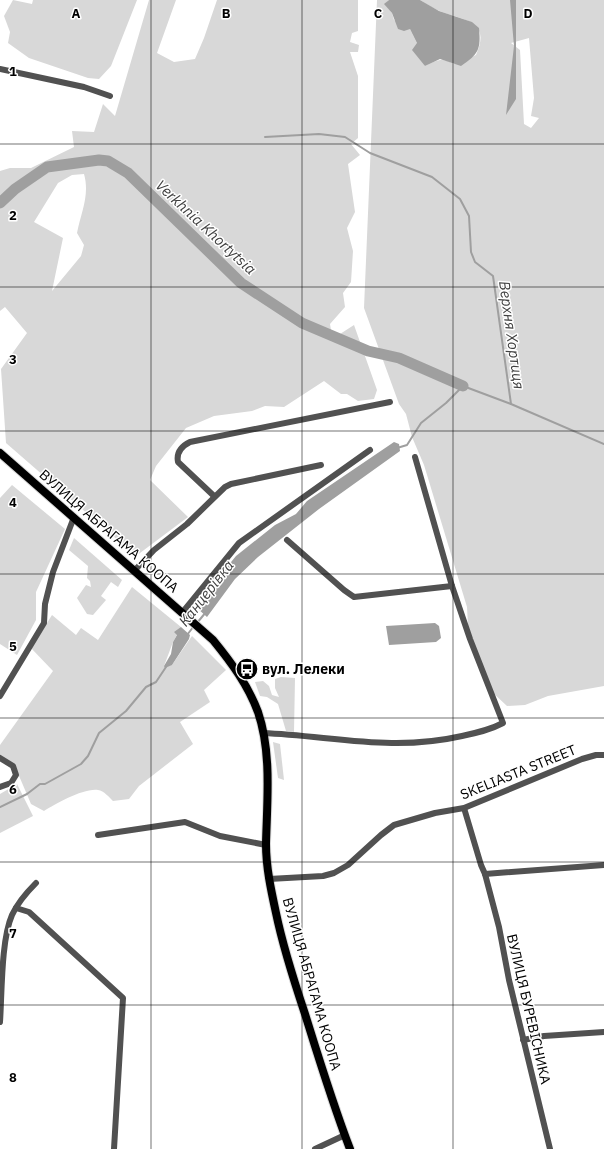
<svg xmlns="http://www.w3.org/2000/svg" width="604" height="1149" viewBox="0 0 604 1149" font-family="'IBM Plex Sans',sans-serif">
<rect width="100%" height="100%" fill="#fff"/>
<g fill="#d8d8d8" fill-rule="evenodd">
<polygon points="13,0 32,4 33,0 137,0 111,66 99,79 88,78 29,58 8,43 10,32 4,16"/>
<path d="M149,0H176L157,53L174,62L195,59L204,38L217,0H358V31L352,33L350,42L359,45L358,52H350L358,76V138L351,144L360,155L348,164L355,212L347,228L353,251L351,282L343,293L345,307L330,324L331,330L340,334L354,325L377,390L374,399L358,401L347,394H341L324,381L284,407L265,406L252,411L214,416L186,428L156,466L150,480L188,517L136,556L6,443L1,369L27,333L5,307L0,311V171L10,168H31L74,147L72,131L94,132L103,104L115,116ZM84,174C90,195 81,212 77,233L84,245L81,256L52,291L63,238L34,222L58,183L72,175Z"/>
<path d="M377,0H389L385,4L392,13L394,20L410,29L417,43L425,66C437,60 442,57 454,64L476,55C491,21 466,21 442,12C434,9 427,4 420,0H604V686L548,696L525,705L507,706L491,691L468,626L467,607L424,465L412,437L406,414L399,404L364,308ZM529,38L534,98L531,116L539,118L531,128L524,124L520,50L511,43Z"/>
<polygon points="12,485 65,529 36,592 36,620 17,655 0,644 0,498"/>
<polygon points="74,538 122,580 118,587 111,582 101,596 106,600 93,615 87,614 77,598 86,585 91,587 90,581 87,578 88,566 69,550"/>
<path d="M132,587L181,627L173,642L164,666L172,665L192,636L226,670L204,690L210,702L180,722L193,744L139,786L129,799L113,801C109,797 104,791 98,790C83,788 56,804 44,811L31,804L14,764L0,756V745L53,671L31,648L52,615L76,635L81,628L98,640Z"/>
<polygon points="281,677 295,678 294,732 286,731 278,704 267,697 260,696 255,682 263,681 269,686 272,695 279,697 275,688 275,679"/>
<polygon points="273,742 280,744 284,780 278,778"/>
<polygon points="17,784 33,816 0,833 0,794"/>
</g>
<g fill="#9f9f9f">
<path d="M389,0H420L439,11L472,22L479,28C481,49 479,54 461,66L440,59L425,66L412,50L417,43L410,29L404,31L398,29L392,13L384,4Z"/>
<polygon points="510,0 516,0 516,99 506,115 514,46"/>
<polygon points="394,442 399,444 400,451 319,509 258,557 235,579 207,617 197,608 210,596 227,567 236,556 275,525 296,514 307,501"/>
<polygon points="435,623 439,626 441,638 436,642 389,645 386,626"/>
<polygon points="181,627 190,635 189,639 172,665 165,668 164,666 171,654 173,642 177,635 174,632"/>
</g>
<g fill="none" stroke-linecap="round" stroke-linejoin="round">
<g stroke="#9f9f9f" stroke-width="2">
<polyline points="265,137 319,134 345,137 370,153 432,177 460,199 469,216 471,252 475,262 493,276 511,404 604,444"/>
<polyline points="397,448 407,445 421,423 446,403 463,386 511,404"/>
<polyline points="197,623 206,612"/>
<polyline points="187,635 194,626"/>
<polyline points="0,807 27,794 40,784 45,784 81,764 88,756 99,733 126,711 146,687 156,682 166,667"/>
</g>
<polyline stroke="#9f9f9f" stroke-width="11" points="0,203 15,189 47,167 99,160 108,161 128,173 241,283 302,323 368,351 399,358 463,386"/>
<g stroke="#dbdbdb" stroke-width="10">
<path id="major" d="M0,453L213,640C231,662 248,685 258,712C272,753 267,801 266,844C266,867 271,890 276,913C283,947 294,981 305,1014C319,1059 333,1105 350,1149"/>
</g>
<g stroke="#515151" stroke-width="6">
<polyline points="0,69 84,87 110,96"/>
<path d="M214,496L178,462C176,452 182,446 190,442L390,402"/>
<polyline points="287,540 344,590 354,597 452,586"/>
<polyline points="134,571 154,550 187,524 225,487 231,484 321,465"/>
<polyline points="182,613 239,543 370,450"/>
<polyline points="0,696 44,623 45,604 53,572 74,517"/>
<path d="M263,733C333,736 392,752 462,736C476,733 490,730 503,723L470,639L452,586L415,457"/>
<polyline points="0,758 13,766 16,775 11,783 0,787"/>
<polyline points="464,808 481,865 485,874 499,927 509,980 550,1149"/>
<polyline points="98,835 185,822 220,836 266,845"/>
<polyline points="485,874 604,865"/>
<polyline points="269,879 323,876 334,873 348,865 381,835 394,825 435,813 464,808 582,759 596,755 604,755"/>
<polyline points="16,908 29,912 123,998 114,1149"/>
<path d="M0,1022C2,993 1,940 12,915C18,902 27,892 36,883"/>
<polyline points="523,1040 544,1036 604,1032"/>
<polyline points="315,1149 345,1135"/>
</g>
<use href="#major" stroke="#000" stroke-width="8"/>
</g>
<path fill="none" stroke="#000" stroke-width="1" stroke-opacity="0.55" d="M151,0V1149M302,0V1149M453,0V1149M0,144H604M0,287H604M0,431H604M0,574H604M0,718H604M0,862H604M0,1005H604"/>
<defs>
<g id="bus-disc" transform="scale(1.15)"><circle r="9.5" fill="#000" stroke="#fff"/><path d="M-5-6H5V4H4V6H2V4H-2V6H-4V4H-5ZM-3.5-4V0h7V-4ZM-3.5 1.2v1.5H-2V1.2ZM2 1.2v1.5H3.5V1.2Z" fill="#fff"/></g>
</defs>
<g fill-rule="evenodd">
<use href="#bus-disc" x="247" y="669"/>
</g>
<g text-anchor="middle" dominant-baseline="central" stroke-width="3" stroke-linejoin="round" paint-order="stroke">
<g font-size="14" fill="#000" stroke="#fff">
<text transform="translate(109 531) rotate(41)">ВУЛИЦЯ АБРАГАМА КООПА</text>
<text transform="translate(518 772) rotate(-22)">SKELIASTA STREET</text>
<text transform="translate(312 984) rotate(74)">ВУЛИЦЯ АБРАГАМА КООПА</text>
<text transform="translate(529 1009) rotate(77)">ВУЛИЦЯ БУРЕВІСНИКА</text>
</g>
<g font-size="14" font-weight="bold" fill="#000" stroke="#fff" text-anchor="start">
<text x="262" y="669">вул. Лелеки</text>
</g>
<g font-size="15" font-style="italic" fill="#404040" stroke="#fff">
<text transform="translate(206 227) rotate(43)">Verkhnia Khortytsia</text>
<text transform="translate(512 335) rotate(82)">Верхня Хортиця</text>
<text transform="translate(206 593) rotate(-52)">Канцерівка</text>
</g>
</g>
<g font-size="13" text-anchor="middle" font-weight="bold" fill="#000" stroke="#fff" stroke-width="3" stroke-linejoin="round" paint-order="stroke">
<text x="76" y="18">A</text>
<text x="226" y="18">B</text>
<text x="378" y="18">C</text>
<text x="528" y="18">D</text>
<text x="13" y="76">1</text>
<text x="13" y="220">2</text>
<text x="13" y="364">3</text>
<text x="13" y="507">4</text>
<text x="13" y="651">5</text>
<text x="13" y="794">6</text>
<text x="13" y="938">7</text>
<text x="13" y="1082">8</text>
</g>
</svg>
